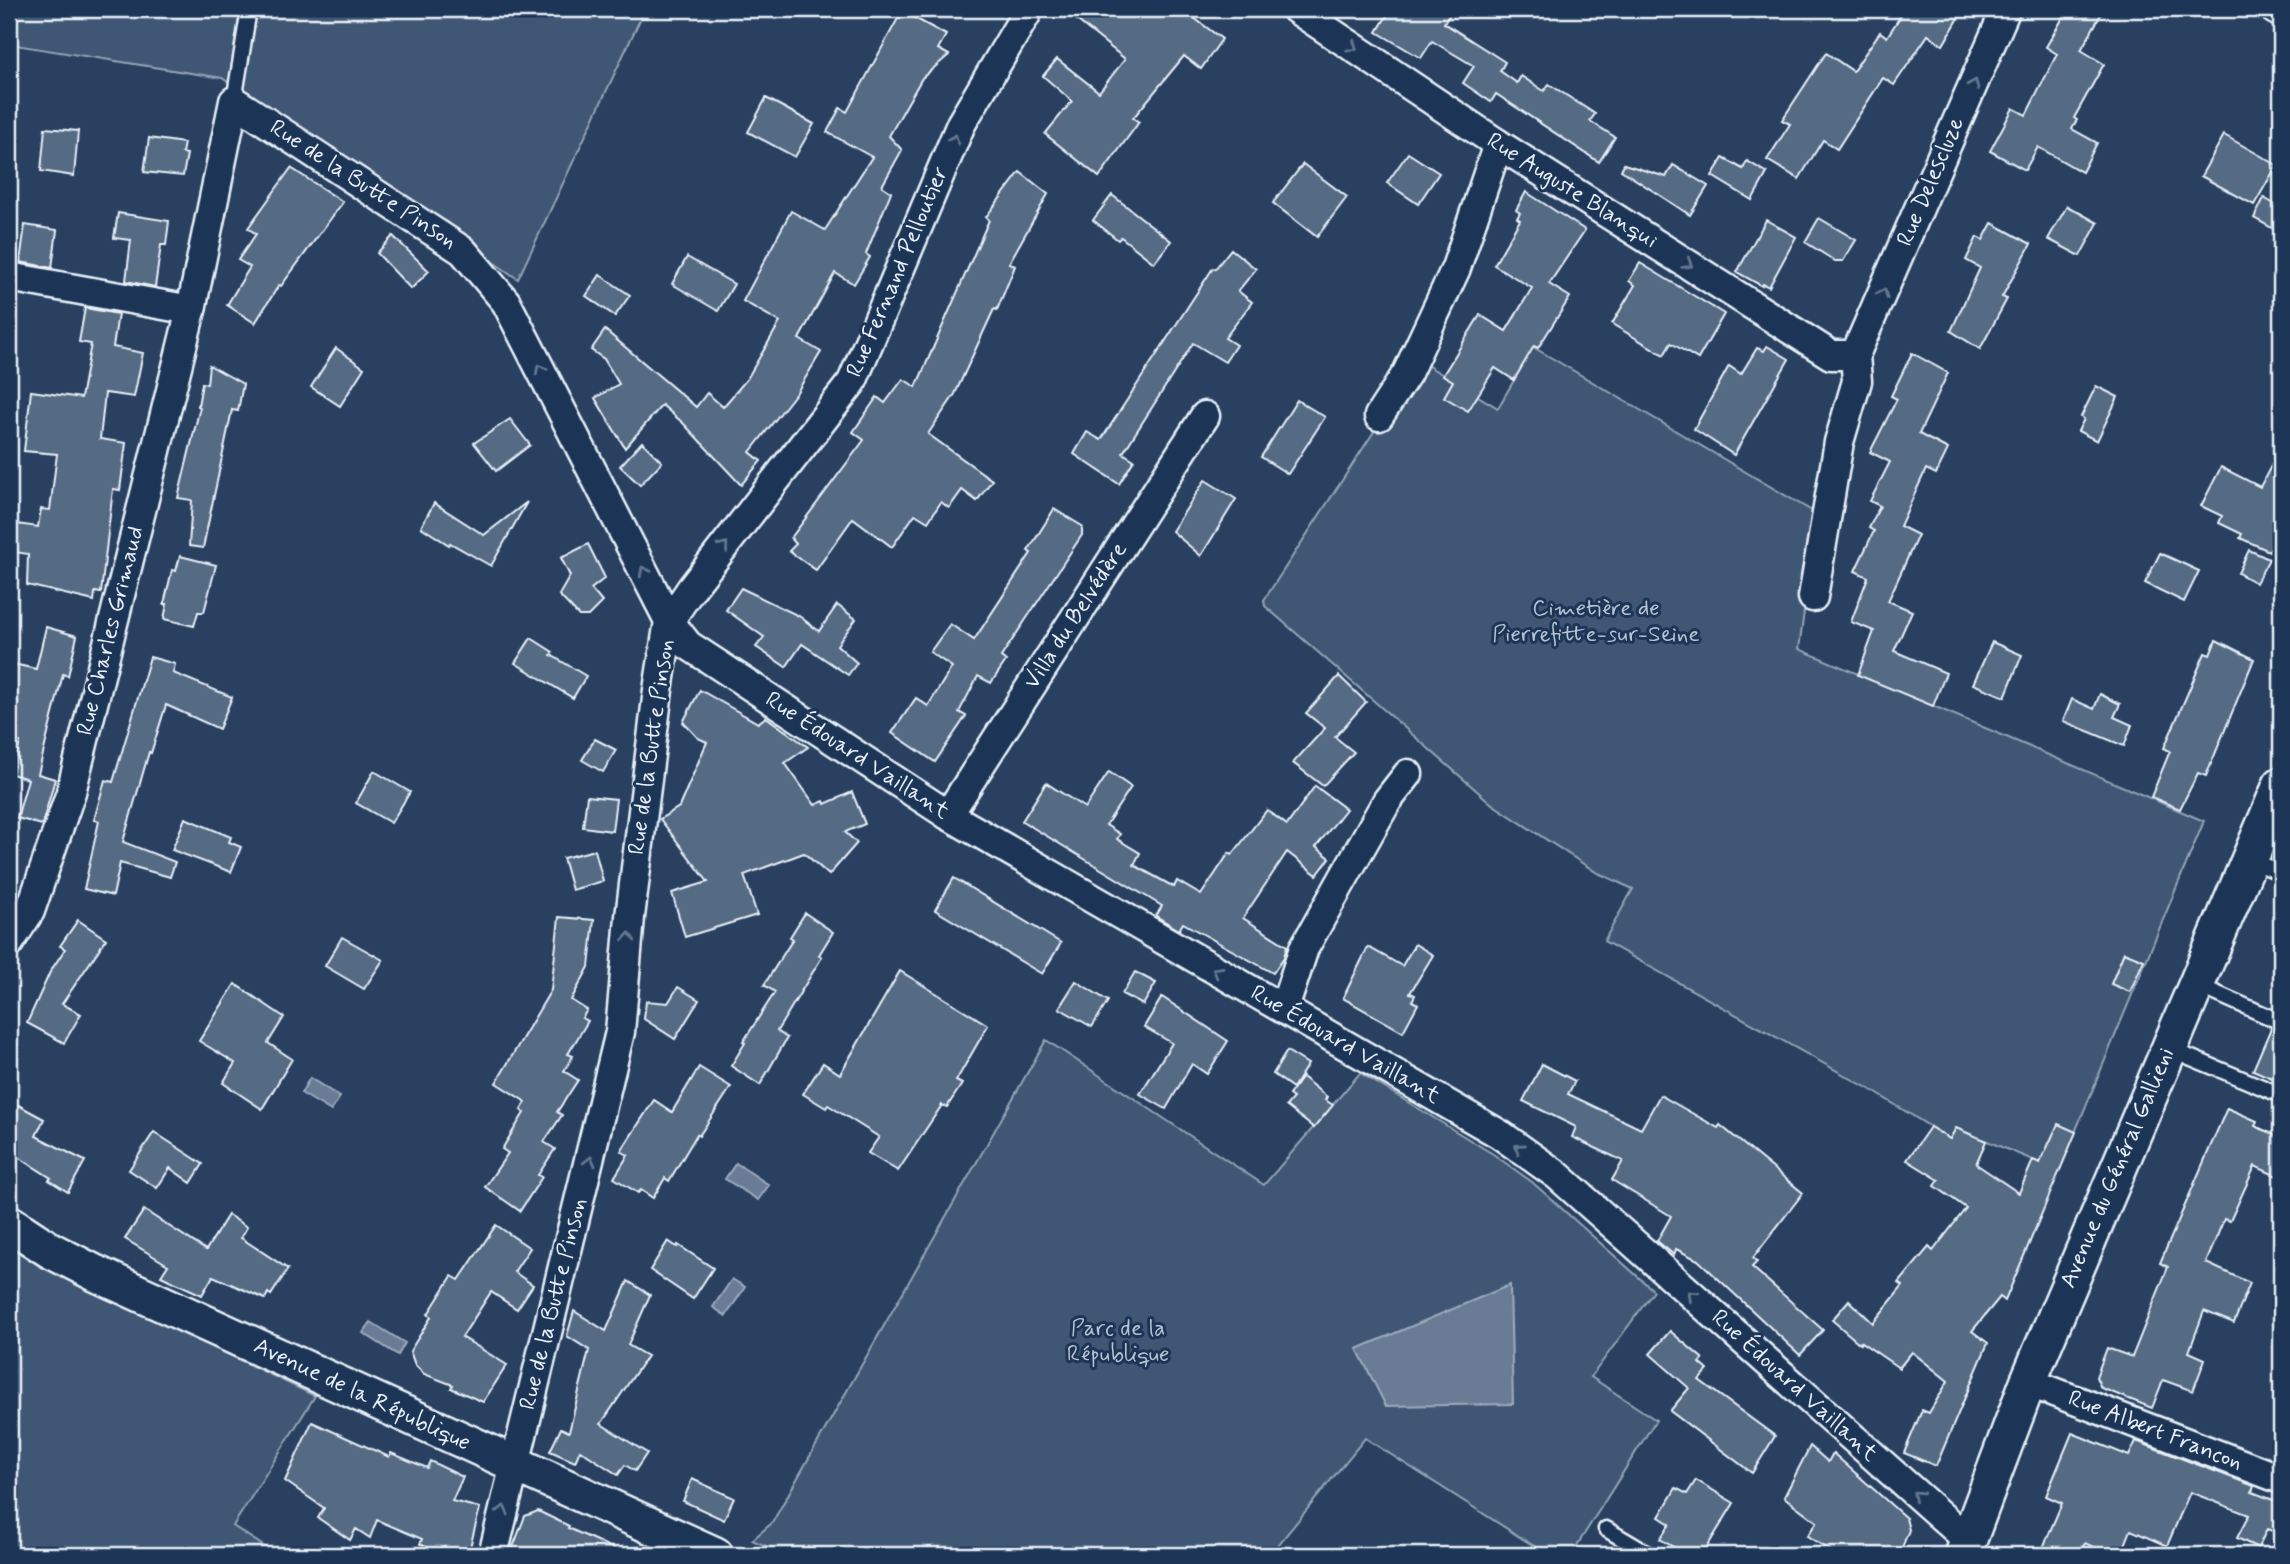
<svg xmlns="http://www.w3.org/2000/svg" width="2290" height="1564" viewBox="0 0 2290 1564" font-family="Mynerve,sans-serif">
<rect width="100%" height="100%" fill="#294061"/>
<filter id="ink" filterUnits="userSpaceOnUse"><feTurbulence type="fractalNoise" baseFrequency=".0143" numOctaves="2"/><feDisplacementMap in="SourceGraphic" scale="14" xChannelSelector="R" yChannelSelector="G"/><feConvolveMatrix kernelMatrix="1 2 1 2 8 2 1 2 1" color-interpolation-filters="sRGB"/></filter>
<g filter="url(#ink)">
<g fill="#415774" stroke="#94a4b6" stroke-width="2">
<polygon points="9,9 645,9 518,279 222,78 9,44"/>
<polygon points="1533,347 1817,514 1799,649 2204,821 2059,1171 1956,1128 1950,1139 1873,1091 1604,941 1633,889 1596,872 1492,804 1265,606 1264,600 1420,361 1498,408"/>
<polygon points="1046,1040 1264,1185 1360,1073 1493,1154 1532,1182 1654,1291 1591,1377 1656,1420 1571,1555 1548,1555 1365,1438 1270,1555 787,1555 752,1540 772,1523"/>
<polygon points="9,1241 29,1259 315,1396 233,1526 277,1555 9,1555"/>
</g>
<g fill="#6b7c95" stroke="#9dabbd" stroke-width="2">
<polygon points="310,1078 340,1097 331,1111 301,1093"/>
<polygon points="736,1163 769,1185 758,1200 725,1179"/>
<polygon points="732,1279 745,1287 726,1316 713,1307"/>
<polygon points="1510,1285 1513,1404 1386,1406 1357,1349"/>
<polygon points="371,1322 405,1343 398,1355 363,1333"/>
</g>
<g fill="#556a83" stroke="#e8f1f8" stroke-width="2">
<polygon points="1063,9 1182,9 1222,39 1201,69 1184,56 1133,118 1139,122 1099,177 1045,134 1072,101 1043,76 1057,59 1099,92 1125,59"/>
<polygon points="1391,9 1454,9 1444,23 1505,62 1500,71 1517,83 1521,76 1544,91 1549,84 1595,114 1590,121 1615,137 1599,162 1496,94 1491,102 1463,83 1474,66 1432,41 1421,58 1377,32"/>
<polygon points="1905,9 1948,9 1960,16 1943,45 1928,35 1894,85 1883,78 1837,149 1823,140 1799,179 1767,160 1790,124 1782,120 1826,53 1853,71 1880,32 1887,37"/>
<polygon points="2068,9 2104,9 2081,50 2104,64 2074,118 2077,120 2072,129 2097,143 2082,172 2038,147 2025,170 1990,151 2013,108 2026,115 2057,54 2046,47"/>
<polygon points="902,11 946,35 938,49 949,55 922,78 889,136 902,150 882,186 891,192 866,254 870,257 854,284 835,273 799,339 821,352 797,392 750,452 761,461 741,485 683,423 662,405 625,448 595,398 619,384 604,359 591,350 605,330 696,407 707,393 723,407 747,379 780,322 743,301 791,211 825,230 872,157 827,132 840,108 847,112"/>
<polygon points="766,98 814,124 795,157 748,132"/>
<polygon points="45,128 78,131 74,176 41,171"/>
<polygon points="2224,135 2277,165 2254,205 2201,176"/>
<polygon points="149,138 184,143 182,153 187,154 183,176 144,172"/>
<polygon points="1408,153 1439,173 1418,204 1387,183"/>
<polygon points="1723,158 1743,169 1747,161 1767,173 1752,200 1712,176"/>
<polygon points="1303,164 1347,197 1317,237 1273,203"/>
<polygon points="1624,164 1666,177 1673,165 1708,186 1690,215 1621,170"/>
<polygon points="291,168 343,202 281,286 279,285 255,323 227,305 250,267 238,260 256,234 248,228"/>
<polygon points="1020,172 1048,194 1009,263 1015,266 997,310 994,309 955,394 928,434 992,480 977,501 962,490 949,508 941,502 928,522 915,514 892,547 853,518 816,570 789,551 796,544 791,538 864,440 853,432 877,397 885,403 903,379 916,387 989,220 986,217"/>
<polygon points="1526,192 1585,230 1549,284 1570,297 1538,348 1534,346 1514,380 1495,368 1468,411 1444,397 1453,381 1443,375 1480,315 1506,331 1532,288 1494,265 1520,220 1517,218 1520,213 1516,210"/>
<polygon points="1112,195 1171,241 1154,263 1121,237 1118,240 1093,220"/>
<polygon points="2264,198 2281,208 2281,233 2254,218"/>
<polygon points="2067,206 2098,223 2080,256 2048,239"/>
<polygon points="118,213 169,221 166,245 161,245 155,287 126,281 131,240 114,238"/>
<polygon points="1819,218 1856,240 1843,261 1835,261 1805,242"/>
<polygon points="1766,220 1796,237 1769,287 1763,284 1762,286 1737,272"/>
<polygon points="1992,223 2031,244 2002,297 2007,299 1980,349 1951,331 1980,268 1966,260 1977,237 1983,240"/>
<polygon points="25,225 57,230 52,268 20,262"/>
<polygon points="393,236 429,271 411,289 377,253"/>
<polygon points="1231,249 1256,269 1238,291 1252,302 1225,338 1236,345 1225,362 1193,343 1123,453 1134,460 1119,484 1074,454 1087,432 1101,440 1213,268 1215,269"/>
<polygon points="687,257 734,284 718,311 672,284"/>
<polygon points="1640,263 1724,314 1698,359 1671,343 1664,355 1612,324 1635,285 1629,281"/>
<polygon points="600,275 630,295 615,316 586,296"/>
<polygon points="85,308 118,314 113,347 143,353 134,397 105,393 100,439 126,443 120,490 113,489 101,593 95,592 94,601 27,585 28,554 9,551 9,523 38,527 41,509 50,510 57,454 24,451 31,391 81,398 91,344 79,342"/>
<polygon points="1767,346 1789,359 1734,455 1694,429 1729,366 1741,374 1757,348 1764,351"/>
<polygon points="336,348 364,368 340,406 311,387"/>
<polygon points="1912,353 1948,373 1919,434 1948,449 1936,474 1926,469 1900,526 1918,535 1888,601 1912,611 1894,651 1946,673 1933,706 1858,675 1874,631 1851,622 1868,577 1855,571 1874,531 1869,528 1880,506 1870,501 1890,462 1870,452 1897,399 1891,396"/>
<polygon points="209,365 243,384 238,411 232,410 203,548 189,546 192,500 178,498 200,407 198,406 202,383 207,384"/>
<polygon points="2096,386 2118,397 2097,441 2078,431 2084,419 2081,417"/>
<polygon points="1297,400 1325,417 1288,474 1261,457"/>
<polygon points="510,419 530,445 496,471 474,443"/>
<polygon points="642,442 662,462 640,485 620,466"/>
<polygon points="2281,447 2281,526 2269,551 2240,538 2242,534 2219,523 2222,516 2201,506 2221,467 2260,487"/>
<polygon points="1205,480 1236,499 1201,556 1172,531"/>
<polygon points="527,502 491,566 450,543 449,545 421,527 434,503 484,535"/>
<polygon points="1054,509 1082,526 1082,535 1001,657 1006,661 991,683 978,676 959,712 966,716 935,762 892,733 916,698 928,706 952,667 930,652 950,624 974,640 1031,553 1028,551"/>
<polygon points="588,544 605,578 591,589 602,602 588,616 579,616 559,595 570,576 561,558"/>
<polygon points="2249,550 2269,559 2256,583 2238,573"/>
<polygon points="2160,553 2199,571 2184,602 2145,583"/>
<polygon points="180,556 216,565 204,612 198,612 194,626 164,619 167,604 164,604 172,570 176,571"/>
<polygon points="741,588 799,616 819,631 837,605 856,619 837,645 857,663 848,675 802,644 786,667 756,647 764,637 726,610"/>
<polygon points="46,627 77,636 68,676 63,674 38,774 55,779 42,825 17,818 28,779 12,774 20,742 9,739 18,702 9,700 9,663 36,669"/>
<polygon points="531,638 553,652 551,655 586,676 573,698 515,663"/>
<polygon points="2216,640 2254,659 2206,776 2198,773 2180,809 2151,797 2170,751 2164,748 2205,653 2210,655"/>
<polygon points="1992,642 2022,655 2005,697 1973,684"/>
<polygon points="150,657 175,664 173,673 232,697 219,729 166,705 151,753 149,752 123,842 175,862 170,877 120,863 113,896 84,889 99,821 94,820 105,780 113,782"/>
<polygon points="1339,676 1366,702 1335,737 1354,752 1323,786 1293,763 1325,728 1306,713"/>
<polygon points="700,690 758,723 766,717 808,747 785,763 815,805 824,801 825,804 852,792 865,824 845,832 857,843 829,875 804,853 744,875 757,915 685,937 672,893 708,882 660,819 679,807 707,742 698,738 683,722"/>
<polygon points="2100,694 2120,704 2114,717 2132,725 2124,746 2063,721 2072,699 2094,709"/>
<polygon points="595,739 616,750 603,772 582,760"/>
<polygon points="374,771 410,792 391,823 356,803"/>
<polygon points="1109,772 1131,787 1106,825 1120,834 1117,839 1140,853 1134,865 1174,887 1177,881 1201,895 1229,853 1232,855 1267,810 1287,825 1315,786 1346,809 1316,847 1330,858 1317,875 1287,852 1243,918 1287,946 1284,957 1273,973 1183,923 1179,930 1156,916 1162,906 1022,821 1046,783 1085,808"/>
<polygon points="587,796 616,799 612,831 583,827"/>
<polygon points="185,818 231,837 229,842 241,847 231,872 172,850"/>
<polygon points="595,850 603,881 572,890 563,858"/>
<polygon points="954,878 1061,943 1042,974 935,910"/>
<polygon points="805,913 833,932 819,955 822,957 777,1031 787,1038 760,1085 731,1066 745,1043 743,1042 775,992 764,985 793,939 790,937"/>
<polygon points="559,917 594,920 589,967 571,1000 587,1010 582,1018 588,1021 568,1054 573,1056 564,1071 578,1080 557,1112 562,1115 544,1142 555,1149 538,1175 542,1177 520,1211 485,1187 508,1153 502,1149 524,1113 521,1110 526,1102 496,1083 551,990"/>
<polygon points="78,920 106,939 62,1004 81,1014 64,1043 27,1023 50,972 65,949 60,946"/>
<polygon points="342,937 383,960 364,989 325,966"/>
<polygon points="1415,944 1433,955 1410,993 1415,995 1412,1001 1418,1004 1403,1032 1343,998 1368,947 1402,966"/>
<polygon points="2124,952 2144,960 2130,992 2111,984"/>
<polygon points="900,971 988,1025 956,1081 962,1084 947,1107 942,1105 898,1171 868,1153 879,1137 828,1105 826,1108 803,1094 823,1063 840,1074"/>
<polygon points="1135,972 1156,983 1143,1005 1122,994"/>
<polygon points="1076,981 1108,1001 1092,1027 1059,1008"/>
<polygon points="235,984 284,1017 268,1043 292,1059 262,1109 223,1083 235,1063 199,1041"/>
<polygon points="678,987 699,1000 675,1039 644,1019 646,1001 668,1003"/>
<polygon points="1162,997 1228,1041 1207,1074 1192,1064 1166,1109 1140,1094 1172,1043 1144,1027"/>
<polygon points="2271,1028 2281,1032 2281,1082 2253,1070"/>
<polygon points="1287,1051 1308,1064 1293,1088 1273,1074"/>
<polygon points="1542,1064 1575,1081 1568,1094 1641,1129 1660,1095 1718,1128 1720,1125 1803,1193 1753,1258 1757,1262 1752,1267 1823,1330 1800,1355 1698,1260 1676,1249 1674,1255 1657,1241 1671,1216 1612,1180 1623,1161 1572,1137 1576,1127 1523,1101"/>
<polygon points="699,1067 731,1087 699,1136 697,1134 669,1181 665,1178 653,1198 641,1190 638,1193 614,1178 628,1155 621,1151 654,1100 672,1112"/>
<polygon points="1302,1077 1327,1097 1325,1100 1333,1105 1314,1128 1286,1106 1293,1098 1289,1095"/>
<polygon points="9,1100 44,1119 36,1136 85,1161 68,1192 49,1180 51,1178 9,1151"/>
<polygon points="2227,1108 2257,1121 2255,1126 2281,1138 2281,1178 2255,1166 2230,1221 2224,1219 2206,1263 2250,1283 2234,1323 2204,1311 2189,1352 2205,1359 2193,1391 2163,1380 2152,1408 2101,1388 2096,1377 2107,1348 2132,1357 2168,1267 2160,1263"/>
<polygon points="2058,1124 2076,1132 2005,1301 2000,1297 1972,1331 1988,1343 1936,1466 1904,1453 1922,1410 1929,1413 1948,1381 1912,1352 1899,1368 1861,1342 1860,1344 1832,1320 1849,1300 1873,1323 1903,1286 1899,1283 1929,1247 1933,1251 1966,1208 1935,1186 1939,1180 1907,1160 1930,1127 1950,1139 1956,1128 1986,1141 1976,1164 2019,1193 2033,1160 2040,1163"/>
<polygon points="154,1132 203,1164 191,1183 170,1168 157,1188 129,1170"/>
<polygon points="144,1210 206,1250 228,1215 247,1227 241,1238 288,1269 271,1295 268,1293 265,1299 213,1276 202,1295 161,1276 168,1265 125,1239"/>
<polygon points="496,1225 530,1248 514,1272 533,1285 517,1309 491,1292 462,1337 507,1365 483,1402 451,1388 453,1385 424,1374 415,1365 410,1351 431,1317 428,1314 452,1276 459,1280"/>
<polygon points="668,1241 677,1247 678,1245 713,1268 693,1299 650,1270"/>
<polygon points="628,1281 650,1295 628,1345 647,1356 601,1424 647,1453 635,1471 625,1465 618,1475 580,1450 575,1462 550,1451 561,1428 569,1432 589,1350 567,1336 574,1311 606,1331"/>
<polygon points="1670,1331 1703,1359 1700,1363 1708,1370 1699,1380 1775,1436 1752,1473 1670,1411 1689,1388 1650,1354"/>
<polygon points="312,1422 389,1457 391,1453 427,1468 430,1461 463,1477 452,1501 480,1508 468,1555 423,1555 426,1547 420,1544 422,1539 377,1520 370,1538 356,1529 350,1540 318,1518 324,1508 285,1481"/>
<polygon points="2072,1433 2129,1456 2136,1441 2254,1486 2252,1492 2281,1503 2281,1534 2267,1529 2258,1548 2237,1538 2249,1515 2190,1492 2167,1546 2131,1530 2121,1555 2110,1555 2085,1543 2079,1555 2040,1555 2062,1503 2046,1496"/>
<polygon points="1810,1446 1828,1462 1833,1453 1906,1518 1909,1530 1899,1555 1838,1555 1807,1536 1817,1522 1784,1497"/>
<polygon points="692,1479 734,1498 724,1520 683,1501"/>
<polygon points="1696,1480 1734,1503 1702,1555 1687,1555 1660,1539 1670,1524 1659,1517 1676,1488 1687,1494"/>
<polygon points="538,1511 569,1526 568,1528 627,1555 510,1555 525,1516"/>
</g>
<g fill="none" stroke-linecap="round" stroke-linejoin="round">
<g stroke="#e8f1f8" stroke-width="19">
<g id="service">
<polyline points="234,101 249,9"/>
<polyline points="2250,860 2281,873"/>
<polyline points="2197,985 2281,1022"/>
<polyline points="2170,1049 2281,1095"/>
<polyline points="1606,1529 1650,1555"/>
</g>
</g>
<g stroke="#e8f1f8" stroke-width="33">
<g id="minor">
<polyline points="1029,9 961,124 852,382 691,589 669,621 688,645 948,815 1501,1135 1557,1175 1968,1540"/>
<polyline points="1296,9 1498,144 1831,355 1855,355"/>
<polyline points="2274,9 2281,13"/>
<polyline points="9,277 191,310"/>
<polyline points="1855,355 2006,9"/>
<polyline points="1379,416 1407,373 1456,268 1498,144"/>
<polyline points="1813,597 1839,442 1857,381 1855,355"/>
<polyline points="948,815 1205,416"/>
<polyline points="9,943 30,911 71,792 191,310 234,101 463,251 506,302 669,621 658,690 630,917 620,1032 493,1555"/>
<polyline points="1284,1009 1304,948 1387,801 1408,774"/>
<polyline points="2028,1382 2281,1479"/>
</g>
</g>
<g stroke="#e8f1f8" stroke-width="40">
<g id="tertiary">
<polyline points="9,1223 50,1250 95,1273 715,1555"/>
<polyline points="1963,1555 2028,1382 2281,785"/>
</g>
</g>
<use href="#service" stroke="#1d3557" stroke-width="14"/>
<use href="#minor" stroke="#1d3557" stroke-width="28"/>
<use href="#tertiary" stroke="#1d3557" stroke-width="35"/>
</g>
<defs><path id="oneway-chevron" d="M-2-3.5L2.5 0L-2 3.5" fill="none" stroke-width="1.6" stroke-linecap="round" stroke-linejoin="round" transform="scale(1.75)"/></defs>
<g stroke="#64778f">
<use href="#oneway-chevron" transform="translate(1353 47) rotate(34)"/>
<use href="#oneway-chevron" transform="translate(1974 84) rotate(-67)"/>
<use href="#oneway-chevron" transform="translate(954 139) rotate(-67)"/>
<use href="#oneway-chevron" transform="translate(1688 264) rotate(32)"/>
<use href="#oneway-chevron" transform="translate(1883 293) rotate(-67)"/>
<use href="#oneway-chevron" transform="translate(540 369) rotate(-117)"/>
<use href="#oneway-chevron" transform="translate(724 546) rotate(-52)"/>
<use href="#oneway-chevron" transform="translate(644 571) rotate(-117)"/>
<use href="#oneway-chevron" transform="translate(629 937) rotate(-85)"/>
<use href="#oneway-chevron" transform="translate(1217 971) rotate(-150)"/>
<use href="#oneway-chevron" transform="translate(1519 1148) rotate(-145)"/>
<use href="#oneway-chevron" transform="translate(590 1161) rotate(-76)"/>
<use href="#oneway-chevron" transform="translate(1692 1295) rotate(-138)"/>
<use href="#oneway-chevron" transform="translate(1917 1495) rotate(-138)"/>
<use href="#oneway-chevron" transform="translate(503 1510) rotate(-77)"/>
</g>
</g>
<g text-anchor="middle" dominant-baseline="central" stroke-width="6" stroke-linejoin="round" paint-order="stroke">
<g font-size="23" fill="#e8f1f8" stroke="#1d3557">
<text transform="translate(1931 182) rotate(-67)">Rue Delescluze</text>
<text transform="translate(363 185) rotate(33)">Rue de la Butte Pinson</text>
<text transform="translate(1572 191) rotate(32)">Rue Auguste Blanqui</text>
<text transform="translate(898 272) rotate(-67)">Rue Fernand Pelloutier</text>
<text transform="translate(1076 616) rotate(-57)">Villa du Belvédère</text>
<text transform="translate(111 631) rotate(-76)">Rue Charles Grimaud</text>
<text transform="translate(652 747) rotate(-82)">Rue de la Butte Pinson</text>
<text transform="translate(857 756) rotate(33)">Rue Édouard Vaillant</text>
<text transform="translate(1345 1045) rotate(30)">Rue Édouard Vaillant</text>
<text transform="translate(2118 1168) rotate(-67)">Avenue du Général Gallieni</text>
<text transform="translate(554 1304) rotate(-76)">Rue de la Butte Pinson</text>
<text transform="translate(1794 1386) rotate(42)">Rue Édouard Vaillant</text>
<text transform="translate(362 1395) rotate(25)">Avenue de la République</text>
<text transform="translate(2155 1431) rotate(21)">Rue Albert Francon</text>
</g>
<g font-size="23" fill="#b6c3d0" stroke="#1d3557">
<text x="1596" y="609">Cimetière de<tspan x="1596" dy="26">Pierrefitte-sur-Seine</tspan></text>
<text x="1118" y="1329">Parc de la<tspan x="1118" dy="26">République</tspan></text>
</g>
</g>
<rect width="2290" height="1564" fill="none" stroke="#1d3557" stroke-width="35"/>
<rect x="18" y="18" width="2255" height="1529" fill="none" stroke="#e8f1f8" stroke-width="2.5" filter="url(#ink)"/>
</svg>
